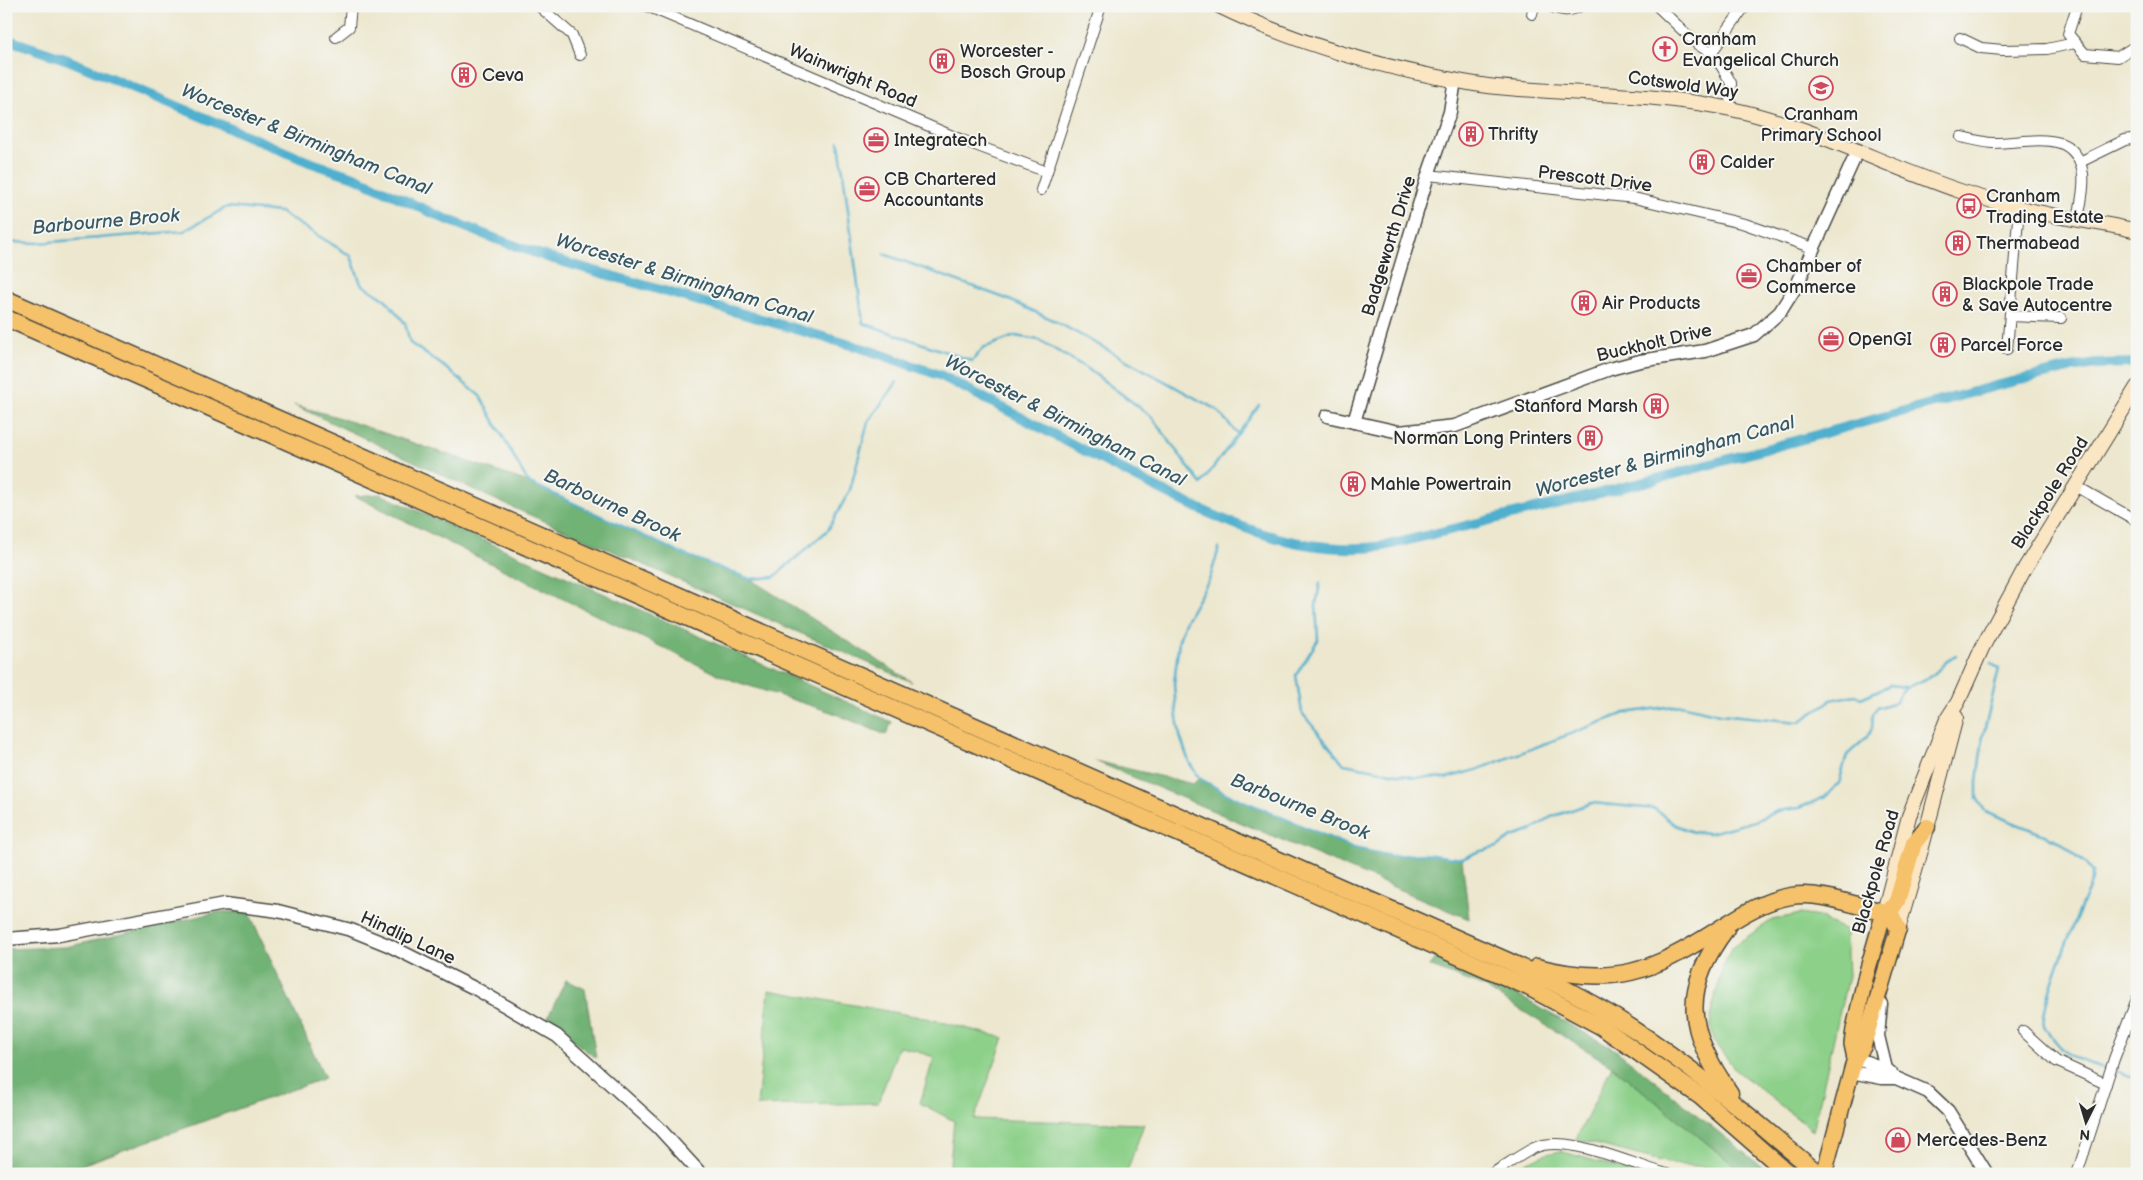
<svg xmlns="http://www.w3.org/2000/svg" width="2143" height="1180" viewBox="0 0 2143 1180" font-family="'Balsamiq Sans',sans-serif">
<rect width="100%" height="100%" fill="#f6f6f2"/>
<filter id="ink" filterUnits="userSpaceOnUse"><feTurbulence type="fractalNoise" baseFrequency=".02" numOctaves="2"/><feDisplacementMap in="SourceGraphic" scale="10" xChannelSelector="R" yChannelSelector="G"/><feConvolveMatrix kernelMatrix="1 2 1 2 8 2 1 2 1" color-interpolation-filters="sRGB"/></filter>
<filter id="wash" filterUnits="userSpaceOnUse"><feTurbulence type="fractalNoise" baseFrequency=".0096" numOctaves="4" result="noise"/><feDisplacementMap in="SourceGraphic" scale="20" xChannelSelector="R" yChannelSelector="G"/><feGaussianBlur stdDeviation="1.12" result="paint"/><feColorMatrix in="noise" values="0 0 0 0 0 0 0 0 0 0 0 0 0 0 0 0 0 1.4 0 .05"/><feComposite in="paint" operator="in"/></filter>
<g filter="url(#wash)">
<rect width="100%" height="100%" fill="#ece7ce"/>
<g fill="#8cd089" stroke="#5c7e5a">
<polygon points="1800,914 1819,917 1846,931 1848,976 1813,1131 1736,1070 1713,1041 1710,1017 1722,968 1732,947 1772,920"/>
<polygon points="769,990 926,1018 1004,1038 974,1119 1144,1124 1126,1174 949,1174 954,1121 920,1103 934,1057 899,1046 878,1103 757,1106"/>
<polygon points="1612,1066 1740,1170 1673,1164 1576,1139"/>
<polygon points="1560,1151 1641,1174 1503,1174 1543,1155"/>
</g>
<g fill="#71b275" stroke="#4e6e50">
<polygon points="294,405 334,416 528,482 680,553 750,579 912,682 498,501"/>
<polygon points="380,494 892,722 886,735 831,712 737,682 717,674 516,576 355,496"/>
<polygon points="1095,761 1193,784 1199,778 1227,794 1354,848 1391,856 1425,854 1462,859 1469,919"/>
<polygon points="218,912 249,912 325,1078 56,1174 6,1174 6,949 66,947"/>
<polygon points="1436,957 1501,986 1617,1051 1771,1174 1745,1174 1612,1066 1482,986 1429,966"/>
<polygon points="566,980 585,989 596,1058 546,1021"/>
</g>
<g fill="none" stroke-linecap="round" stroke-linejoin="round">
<g stroke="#4fafce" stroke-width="2.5">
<polyline points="839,142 863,323 972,361 983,348 1015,336 1039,340 1088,369 1151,416 1201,484 1238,434 1217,410 1055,321 1007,299 884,254"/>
<polyline points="6,242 38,243 184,231 227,207 280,212 351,256 361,284 386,300 405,323 410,343 442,365 480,396 528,482 680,553 750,579 774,577 828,530 850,490 868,422 897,382"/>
<polyline points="1238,434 1259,405"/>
<path d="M1219,548L1210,578L1185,622L1179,640L1174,684L1176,711L1180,736L1189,762L1199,778L1227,794L1354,848L1391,856L1425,854L1462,859L1477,852L1497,847L1512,837L1530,831L1551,817L1592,803L1655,809L1675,825L1693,832L1710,833L1755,821L1777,811L1799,808L1825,797L1839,783L1847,755L1866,738L1872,728L1873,714L1877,708L1896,702C1900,683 1922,685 1935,673C1944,665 1943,662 1956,656"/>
<polyline points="1320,583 1316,605 1318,640 1296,675 1302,713 1344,764 1413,777 1446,778 1476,770 1625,713 1681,705 1720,714 1799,722 1831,700 1855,695 1861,698 1890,685 1905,687"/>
<path d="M1991,663L1999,669L1983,736L1977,781V798L1985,811L2059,841L2087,865L2092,872V881C2082,904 2039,1006 2044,1025C2046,1032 2065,1053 2071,1056C2082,1062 2096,1065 2107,1069"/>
<polyline points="2113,1070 2137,1079"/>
</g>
<path stroke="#4fafce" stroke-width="10" d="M6,39L68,60L309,162L357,178L441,217L496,239L550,258L868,350L942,376C998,405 1054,435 1110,464C1196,508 1285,560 1384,546L1649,481L1999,385L2070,368L2096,364L2137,363"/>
</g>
</g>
<g filter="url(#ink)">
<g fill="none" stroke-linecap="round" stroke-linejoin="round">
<g stroke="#484743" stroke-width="12">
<g id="minor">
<polyline points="539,6 572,35 580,55"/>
<polyline points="647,6 962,140 1047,172"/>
<path d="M1549,6C1561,10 1569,13 1580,6"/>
<polyline points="1657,6 1697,44 1711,53 1722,67 1731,83 1730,109"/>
<polyline points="2077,6 2068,34 2085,54 2118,57 2137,45"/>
<polyline points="1532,14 1534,6"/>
<polyline points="336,37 349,27 351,6"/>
<polyline points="1960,38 1981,48 2003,50 2047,49 2075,43"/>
<polyline points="1711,53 1745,6"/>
<path d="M1961,137C1971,139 1982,142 1992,143C2026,144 2075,125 2083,174C2085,188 2080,206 2078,220"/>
<polyline points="2080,162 2125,140 2137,138"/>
<polyline points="1428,175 1634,198 1745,224 1813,248"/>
<polyline points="1041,190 1101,6"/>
<polyline points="2010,316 2061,318"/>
<polyline points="2007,349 2019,208"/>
<polyline points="2076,486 2137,521"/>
<polyline points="2023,1031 2056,1061 2106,1084"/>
<path d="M1492,1174C1506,1165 1520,1155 1534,1148C1567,1133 1633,1165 1667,1174"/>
<polyline points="2077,1174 2114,1059 2137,999"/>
</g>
</g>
<g stroke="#484743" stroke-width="15">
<g id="tertiary">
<polyline points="1327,416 1399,432 1455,426 1610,369 1640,361 1705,351 1754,335 1780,312 1797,285 1858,150"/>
<polyline points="1354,422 1428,175 1450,112 1455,80"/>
<polyline points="6,939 59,935 225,904 278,911 351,930 388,945 478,990 557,1036 658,1127 701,1174"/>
<polyline points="1881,1004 1878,1036 1886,1069"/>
<polyline points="1855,1058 1886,1069 1891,1073"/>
<polyline points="1851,1072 1882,1078 1896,1078 1928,1092 1948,1111 1987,1174"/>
</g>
</g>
<g stroke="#484743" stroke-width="16">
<g id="secondary">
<path d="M1219,6C1286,39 1359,61 1432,76C1450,79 1469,84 1488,86C1569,95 1651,92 1731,109C1811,126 1883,165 1960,191C1990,201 2021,209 2052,215C2080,221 2109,224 2137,231"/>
<polyline points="1884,912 1909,816 1947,719 1958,702 1982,648 2025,568 2137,387"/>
<polyline points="1898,929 1922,847 1956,717"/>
</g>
</g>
<g stroke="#484743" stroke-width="18">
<g id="primary">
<polyline points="1855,1058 1852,1044 1854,1029 1865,979 1884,912"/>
<polyline points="1824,1174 1855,1058 1863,1047 1898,929"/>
</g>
</g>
<g stroke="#484743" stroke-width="19">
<g id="trunk">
<path d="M6,299L1508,961C1538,975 1568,989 1596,1006C1677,1052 1747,1115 1819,1174"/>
<polyline points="6,318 1528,987 1602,1027 1701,1097 1789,1174"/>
<polyline points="1884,912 1893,907 1897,901 1914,843 1927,827"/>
<path d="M1726,929C1680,990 1687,1032 1730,1093"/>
<path d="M1537,967C1614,987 1651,972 1716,931C1740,916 1762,901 1791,896C1822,891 1854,906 1884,912L1892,916L1898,929"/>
</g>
</g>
<use href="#minor" stroke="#fff" stroke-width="10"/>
<use href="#tertiary" stroke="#fff" stroke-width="12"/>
<use href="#secondary" stroke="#fbe6c4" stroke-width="14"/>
<use href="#primary" stroke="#f5c16b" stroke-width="15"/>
<use href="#trunk" stroke="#f5c16b" stroke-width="16"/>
</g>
</g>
<defs>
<g id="church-ring" transform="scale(1.25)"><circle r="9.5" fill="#f6f6f2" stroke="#d1495b" stroke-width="1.5"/><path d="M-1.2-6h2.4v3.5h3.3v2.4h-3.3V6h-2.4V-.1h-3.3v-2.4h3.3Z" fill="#d1495b"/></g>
<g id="building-ring" transform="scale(1.25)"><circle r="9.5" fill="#f6f6f2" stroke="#d1495b" stroke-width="1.5"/><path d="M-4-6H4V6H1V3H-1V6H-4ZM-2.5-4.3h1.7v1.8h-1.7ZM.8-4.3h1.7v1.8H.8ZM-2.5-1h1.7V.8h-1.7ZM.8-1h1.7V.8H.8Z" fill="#d1495b"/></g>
<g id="school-ring" transform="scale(1.25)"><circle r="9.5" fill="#f6f6f2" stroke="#d1495b" stroke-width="1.5"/><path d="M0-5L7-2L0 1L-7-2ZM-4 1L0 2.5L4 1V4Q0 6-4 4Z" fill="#d1495b"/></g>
<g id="office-ring" transform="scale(1.25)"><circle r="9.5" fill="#f6f6f2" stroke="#d1495b" stroke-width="1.5"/><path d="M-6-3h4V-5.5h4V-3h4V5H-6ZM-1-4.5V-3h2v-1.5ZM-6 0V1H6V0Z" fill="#d1495b"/></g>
<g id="bus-ring" transform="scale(1.25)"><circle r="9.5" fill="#f6f6f2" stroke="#d1495b" stroke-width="1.5"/><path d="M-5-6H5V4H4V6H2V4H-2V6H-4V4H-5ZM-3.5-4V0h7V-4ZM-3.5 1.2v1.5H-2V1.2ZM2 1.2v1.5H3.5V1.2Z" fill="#d1495b"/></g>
<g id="shop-ring" transform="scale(1.25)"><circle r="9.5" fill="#f6f6f2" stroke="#d1495b" stroke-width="1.5"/><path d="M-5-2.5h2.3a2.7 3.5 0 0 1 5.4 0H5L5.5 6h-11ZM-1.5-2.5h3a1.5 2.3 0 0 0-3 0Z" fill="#d1495b"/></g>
</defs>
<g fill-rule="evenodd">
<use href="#church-ring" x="1665" y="49"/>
<use href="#building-ring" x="942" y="61"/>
<use href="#building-ring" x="464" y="75"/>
<use href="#school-ring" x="1821" y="88"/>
<use href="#building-ring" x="1471" y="134"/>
<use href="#office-ring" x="876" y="140"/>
<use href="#building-ring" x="1702" y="162"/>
<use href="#office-ring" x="867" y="189"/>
<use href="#bus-ring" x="1969" y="206"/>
<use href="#building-ring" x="1958" y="243"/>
<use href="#office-ring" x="1749" y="276"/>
<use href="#building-ring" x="1945" y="294"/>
<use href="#building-ring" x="1584" y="303"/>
<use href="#office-ring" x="1831" y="339"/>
<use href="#building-ring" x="1943" y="345"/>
<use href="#building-ring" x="1656" y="406"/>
<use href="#building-ring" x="1590" y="438"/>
<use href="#building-ring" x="1353" y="484"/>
<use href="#shop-ring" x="1898" y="1140"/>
</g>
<g text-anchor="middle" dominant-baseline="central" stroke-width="4" stroke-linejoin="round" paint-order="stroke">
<g font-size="18" fill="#2b2b2b" stroke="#f6f6f2" text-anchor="start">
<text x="1682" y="39">Cranham<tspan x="1682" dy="21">Evangelical Church</tspan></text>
<text x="960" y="51">Worcester -<tspan x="960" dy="21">Bosch Group</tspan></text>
<text x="482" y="75">Ceva</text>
<text x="1821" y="114" text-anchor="middle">Cranham<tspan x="1821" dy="21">Primary School</tspan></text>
<text x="1488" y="134">Thrifty</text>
<text x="894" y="140">Integratech</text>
<text x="1720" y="162">Calder</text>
<text x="884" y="179">CB Chartered<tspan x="884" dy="21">Accountants</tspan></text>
<text x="1986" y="196">Cranham<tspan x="1986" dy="21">Trading Estate</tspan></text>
<text x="1976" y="243">Thermabead</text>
<text x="1766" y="266">Chamber of<tspan x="1766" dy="21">Commerce</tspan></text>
<text x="1962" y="284">Blackpole Trade<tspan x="1962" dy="21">&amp; Save Autocentre</tspan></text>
<text x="1602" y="303">Air Products</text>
<text x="1848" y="339">OpenGI</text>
<text x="1960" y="345">Parcel Force</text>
<text x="1638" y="406" text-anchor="end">Stanford Marsh</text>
<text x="1572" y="438" text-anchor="end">Norman Long Printers</text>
<text x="1370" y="484">Mahle Powertrain</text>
<text x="1916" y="1140">Mercedes-Benz</text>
</g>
<g font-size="18" fill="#2b2b2b" stroke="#f6f6f2">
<text transform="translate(853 76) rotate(23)">Wainwright Road</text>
<text transform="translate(1683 85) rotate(8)">Cotswold Way</text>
<text transform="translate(1595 179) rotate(7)">Prescott Drive</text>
<text transform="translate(1389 246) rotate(-73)">Badgeworth Drive</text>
<text transform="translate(1654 343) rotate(-13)">Buckholt Drive</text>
<text transform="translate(2050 493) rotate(-58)">Blackpole Road</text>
<text transform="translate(1876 872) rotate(-74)">Blackpole Road</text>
<text transform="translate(408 938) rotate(25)">Hindlip Lane</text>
</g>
<g font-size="19" font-style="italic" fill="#385964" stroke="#f6f6f2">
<text transform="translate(306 140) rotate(22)">Worcester &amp; Birmingham Canal</text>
<text transform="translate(106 222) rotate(-5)">Barbourne Brook</text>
<text transform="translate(684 279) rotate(17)">Worcester &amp; Birmingham Canal</text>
<text transform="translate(1065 421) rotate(27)">Worcester &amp; Birmingham Canal</text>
<text transform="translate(1665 457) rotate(-15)">Worcester &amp; Birmingham Canal</text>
<text transform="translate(612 506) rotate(25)">Barbourne Brook</text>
<text transform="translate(1300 807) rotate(22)">Barbourne Brook</text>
</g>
</g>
<rect width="2143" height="1180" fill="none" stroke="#f6f6f2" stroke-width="25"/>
<g transform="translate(2086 1122) rotate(185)" stroke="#f6f6f2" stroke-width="4" paint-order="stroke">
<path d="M0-4L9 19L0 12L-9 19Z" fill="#2b2b2b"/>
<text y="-8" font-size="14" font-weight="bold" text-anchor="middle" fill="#2b2b2b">N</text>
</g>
</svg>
